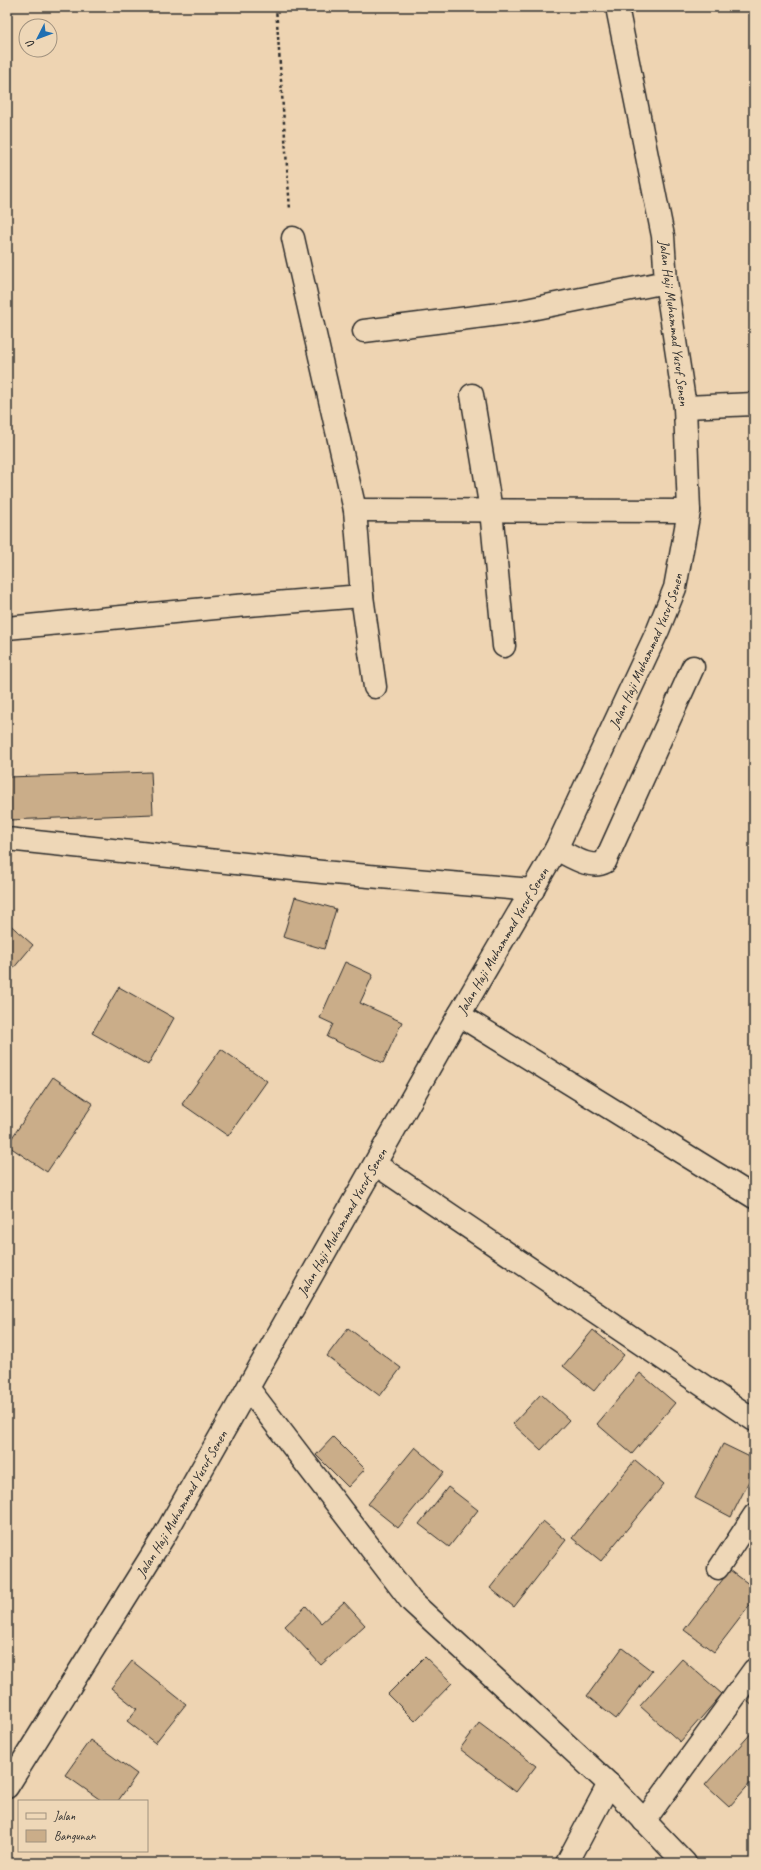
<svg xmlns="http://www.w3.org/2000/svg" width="761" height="1870" viewBox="0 0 761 1870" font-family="Caveat,sans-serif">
<rect width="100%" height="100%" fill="#eed4b2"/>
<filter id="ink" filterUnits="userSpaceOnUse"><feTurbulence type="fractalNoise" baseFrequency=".025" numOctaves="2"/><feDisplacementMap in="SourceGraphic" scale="8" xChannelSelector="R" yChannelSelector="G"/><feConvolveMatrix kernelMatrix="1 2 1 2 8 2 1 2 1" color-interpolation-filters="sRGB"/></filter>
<g filter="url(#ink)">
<g fill="#caad89" stroke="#2b2b2b">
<polygon points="151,772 153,814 10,820 8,777"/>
<polygon points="295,897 336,909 324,949 283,937"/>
<polygon points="7,922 33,945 7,976"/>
<polygon points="345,962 373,975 360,1003 402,1022 383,1063 327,1037 333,1024 320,1018"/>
<polygon points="119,987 174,1018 148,1065 92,1033"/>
<polygon points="221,1049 267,1081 228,1136 182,1104"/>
<polygon points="53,1077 93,1104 47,1172 7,1145"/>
<polygon points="348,1328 401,1368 380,1396 327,1356"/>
<polygon points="593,1330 624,1355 594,1391 563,1366"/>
<polygon points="640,1373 675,1403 632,1454 597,1424"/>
<polygon points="541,1394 569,1420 541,1450 513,1424"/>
<polygon points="333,1437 365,1469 348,1487 316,1455"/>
<polygon points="723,1444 754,1459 754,1471 731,1517 695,1498"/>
<polygon points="415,1447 444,1472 398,1528 368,1504"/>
<polygon points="635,1460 664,1484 601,1561 572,1538"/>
<polygon points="448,1487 478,1510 449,1547 419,1524"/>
<polygon points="543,1521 566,1540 514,1607 490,1588"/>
<polygon points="730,1570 754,1588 754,1600 714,1652 684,1630"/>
<polygon points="344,1602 365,1625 321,1665 285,1626 306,1606 321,1623"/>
<polygon points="622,1648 652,1671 616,1719 587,1696"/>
<polygon points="425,1657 452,1683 415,1721 388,1694"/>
<polygon points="682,1659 722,1694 680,1742 640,1706"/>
<polygon points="132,1661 186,1704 155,1743 127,1721 137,1709 111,1688"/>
<polygon points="754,1694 754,1707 748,1702"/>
<polygon points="479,1723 536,1766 516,1792 460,1749"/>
<polygon points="754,1730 754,1779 729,1807 705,1785"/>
<polygon points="90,1740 137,1774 118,1801 102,1801 65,1775"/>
</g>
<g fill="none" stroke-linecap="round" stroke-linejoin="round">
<g stroke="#2b2b2b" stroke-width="23">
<polyline id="lane" points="718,1569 754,1514"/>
</g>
<g stroke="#2b2b2b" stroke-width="25">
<g id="street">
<polyline points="293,238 355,510 362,596 375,687"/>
<polyline points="364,331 516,312 666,282"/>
<polyline points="472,395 491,510 504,646"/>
<polyline points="685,407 754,404"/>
<polyline points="355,510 689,511"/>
<polyline points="7,628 236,606 362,596"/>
<polyline points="7,839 322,872 533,890"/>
<path d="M556,849C571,856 590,870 605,862L693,667"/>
<polyline points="459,1015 754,1197"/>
<polyline points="375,1164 754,1420"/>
<polyline points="248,1388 411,1601 609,1784 685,1863"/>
<path id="s1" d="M7,1787L164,1536L459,1015L556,849L658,630L675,588L689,511L685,407L666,282L663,236L617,7"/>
<polyline points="644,1821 754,1670"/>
<polyline points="567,1863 609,1784"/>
</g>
</g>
<polyline stroke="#2b2b2b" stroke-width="2.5" stroke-dasharray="3 3" stroke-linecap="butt" points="276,7 290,210"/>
<use href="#lane" stroke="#eed7b7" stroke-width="20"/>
<use href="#street" stroke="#eed7b7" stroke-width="22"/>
</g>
</g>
<g text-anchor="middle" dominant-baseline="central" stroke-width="3" stroke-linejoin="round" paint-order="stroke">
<g font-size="14" fill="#2b2b2b" stroke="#eed7b7">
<text transform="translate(674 323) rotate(83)">Jalan Haji Muhammad Yusuf Senen</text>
<text stroke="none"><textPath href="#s1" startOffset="1305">Jalan Haji Muhammad Yusuf Senen</textPath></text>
<text stroke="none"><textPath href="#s1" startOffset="981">Jalan Haji Muhammad Yusuf Senen</textPath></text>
<text stroke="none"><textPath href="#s1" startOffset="657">Jalan Haji Muhammad Yusuf Senen</textPath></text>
<text stroke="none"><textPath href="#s1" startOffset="333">Jalan Haji Muhammad Yusuf Senen</textPath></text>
</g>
</g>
<rect width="761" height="1870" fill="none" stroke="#eed7b7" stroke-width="24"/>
<rect x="12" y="12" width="737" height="1846" fill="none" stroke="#2b2b2b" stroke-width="1.5" filter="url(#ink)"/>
<rect x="18" y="1800" width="130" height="52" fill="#eed7b7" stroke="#a0927f"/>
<rect x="26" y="1813" width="20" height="6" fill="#eed7b7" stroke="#a0927f"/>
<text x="54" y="1820" font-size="12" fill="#2b2b2b">Jalan</text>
<rect x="26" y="1830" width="20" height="12" fill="#caad89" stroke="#a0927f"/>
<text x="54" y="1840" font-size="12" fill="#2b2b2b">Bangunan</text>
<g transform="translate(38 38) rotate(228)"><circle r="19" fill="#eed7b7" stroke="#a0927f"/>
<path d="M0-3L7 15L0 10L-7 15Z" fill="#1f6fb2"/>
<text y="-6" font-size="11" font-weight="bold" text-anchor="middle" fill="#2b2b2b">U</text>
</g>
</svg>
